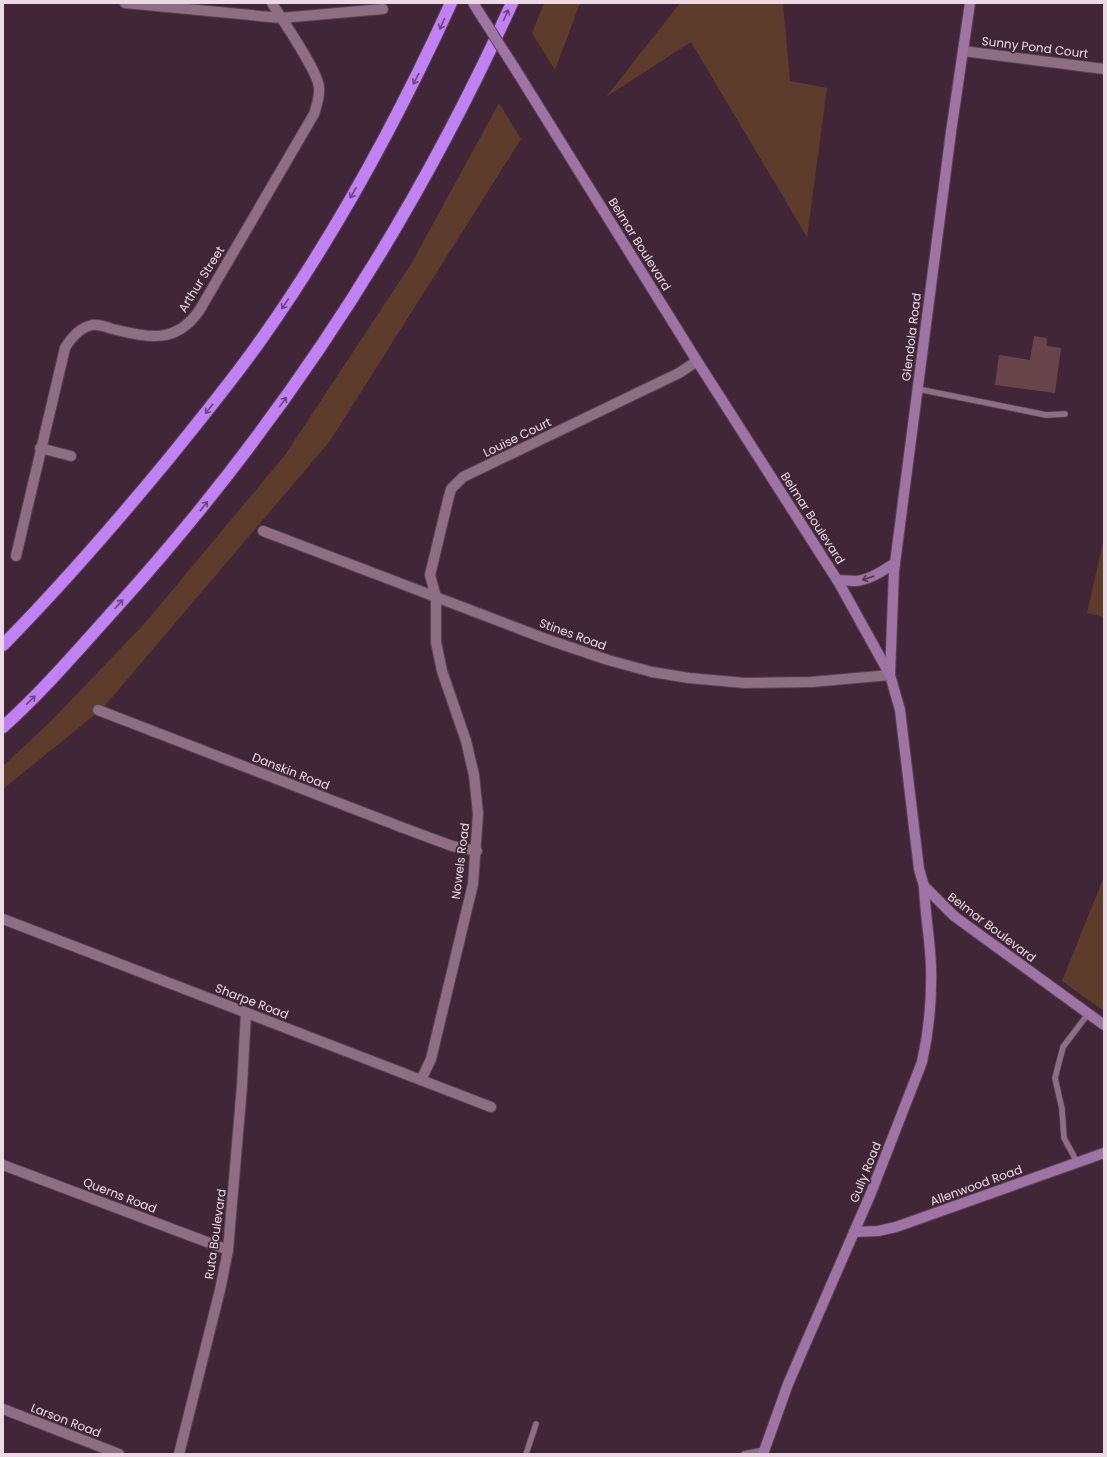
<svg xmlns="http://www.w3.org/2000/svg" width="1107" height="1457" viewBox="0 0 1107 1457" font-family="Poppins,sans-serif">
<rect width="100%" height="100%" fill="#402637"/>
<g fill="#5d3c2b">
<polygon points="544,3 580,3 555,70 532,33"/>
<polygon points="680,3 783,3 790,81 827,88 807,237 691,42 606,97"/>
<polygon points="499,103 521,139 330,441 102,709 3,789 3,766 51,721 145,623 285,455 411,264"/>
<polygon points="1104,538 1104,617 1087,613"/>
<polygon points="1104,877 1104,1011 1062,981"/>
</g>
<polygon fill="#684548" points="1034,336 1047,338 1047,346 1061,348 1055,393 995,385 999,355 1030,360"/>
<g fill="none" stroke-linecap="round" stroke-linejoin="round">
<g stroke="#594351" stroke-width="7">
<g id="lane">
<polyline points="918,389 1046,415 1065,414"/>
<polyline points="1077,1162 1064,1138 1062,1109 1055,1078 1063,1047 1088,1014"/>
<polyline points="526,1454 536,1424"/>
<polyline points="744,1454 764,1450"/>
</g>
</g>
<g stroke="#594351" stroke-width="12">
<g id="street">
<polyline points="125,3 281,18 383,9"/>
<polyline points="963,51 1104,69"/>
<polyline points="40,448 71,456"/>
<polyline points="263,531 546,639 608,660 652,672 689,678 745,683 811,682 890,675"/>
<path d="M16,556L65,348C71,338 79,328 92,325C98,324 106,327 113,329C147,337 175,345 199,311L314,114C317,104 320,97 319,87C317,69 282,20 272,3"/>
<polyline points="98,710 401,827 452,846 477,851"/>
<polyline points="3,919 491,1107"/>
<polyline points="421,1080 431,1059 473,884 478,814 474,775 466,741 442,671 436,642 436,597 430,575 449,496 451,489 463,477 679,373 697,361"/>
<polyline points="3,1165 228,1250"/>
<polyline points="3,1409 119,1454"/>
<polyline points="179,1454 220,1290 228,1250 242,1086 246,1013"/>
</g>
</g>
<g stroke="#594351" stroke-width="12">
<g id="secondary">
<polyline points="514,67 697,361 839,583 890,675 900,710 919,869 924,886 954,916 1104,1025"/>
<path d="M837,580C843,580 850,581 856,581C870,580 884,570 895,563"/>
<polyline points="890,675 894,571 951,132 970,3"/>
<polyline points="854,1232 878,1231 896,1227 1104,1153"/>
<path d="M763,1454L788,1384L871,1193L922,1062C929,1031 932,998 931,966C930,940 925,913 924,886"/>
</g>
</g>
<g stroke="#594351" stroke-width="14">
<g id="highway">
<path d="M3,645C61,586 114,525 166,462C199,421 233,380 263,337C337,232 398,119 451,3"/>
<path d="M3,727C43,691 78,650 114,610C279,428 411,227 512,3"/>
</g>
</g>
<use href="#lane" stroke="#8e6e82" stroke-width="5.5"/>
<use href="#street" stroke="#8e6e82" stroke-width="10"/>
<use href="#secondary" stroke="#9d74a4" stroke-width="10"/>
<use href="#highway" stroke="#bf81f3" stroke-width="12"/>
<g stroke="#594351" stroke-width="12" stroke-linecap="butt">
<polyline id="secondary-bridge" points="473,3 514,67"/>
</g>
<use href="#secondary-bridge" stroke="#9d74a4" stroke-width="10"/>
</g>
<defs><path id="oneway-shaft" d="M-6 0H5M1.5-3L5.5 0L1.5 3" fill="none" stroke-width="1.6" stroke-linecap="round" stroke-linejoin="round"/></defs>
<g stroke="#6c4679">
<use href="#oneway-shaft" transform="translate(506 15) rotate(-66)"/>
<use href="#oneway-shaft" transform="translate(442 24) rotate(114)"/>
<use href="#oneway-shaft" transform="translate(416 79) rotate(118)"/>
<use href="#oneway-shaft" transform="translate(353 193) rotate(120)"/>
<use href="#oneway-shaft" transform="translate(285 304) rotate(124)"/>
<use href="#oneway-shaft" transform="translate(283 402) rotate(-54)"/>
<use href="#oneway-shaft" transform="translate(209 409) rotate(129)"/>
<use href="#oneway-shaft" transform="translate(204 506) rotate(-52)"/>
<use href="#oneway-shaft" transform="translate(119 604) rotate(-48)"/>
<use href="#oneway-shaft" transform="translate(31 700) rotate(-44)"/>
</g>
<use stroke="#53364d" href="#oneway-shaft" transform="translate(868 578) rotate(162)"/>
<g text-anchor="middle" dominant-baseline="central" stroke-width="3.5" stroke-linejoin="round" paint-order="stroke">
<g font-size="12" fill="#ebd9e4" stroke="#402637">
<text transform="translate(1035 47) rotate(7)">Sunny Pond Court</text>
<text transform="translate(640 244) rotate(58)">Belmar Boulevard</text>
<text transform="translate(201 279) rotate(-58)">Arthur Street</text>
<text transform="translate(911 337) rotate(-83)">Glendola Road</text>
<text transform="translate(517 437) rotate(-26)">Louise Court</text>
<text transform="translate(813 518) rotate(57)">Belmar Boulevard</text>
<text transform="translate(573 634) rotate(20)">Stines Road</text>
<text transform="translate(291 771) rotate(21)">Danskin Road</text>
<text transform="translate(460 861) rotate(-83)">Nowels Road</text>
<text transform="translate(992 927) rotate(37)">Belmar Boulevard</text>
<text transform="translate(252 1001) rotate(21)">Sharpe Road</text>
<text transform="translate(865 1172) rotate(-68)">Gully Road</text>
<text transform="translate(976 1185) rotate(-20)">Allenwood Road</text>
<text transform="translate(120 1195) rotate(21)">Querns Road</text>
<text transform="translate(215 1234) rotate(-82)">Ruta Boulevard</text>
<text transform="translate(66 1420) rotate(21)">Larson Road</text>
</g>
</g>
<rect width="1107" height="1457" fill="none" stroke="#ebd9e4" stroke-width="8"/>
</svg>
